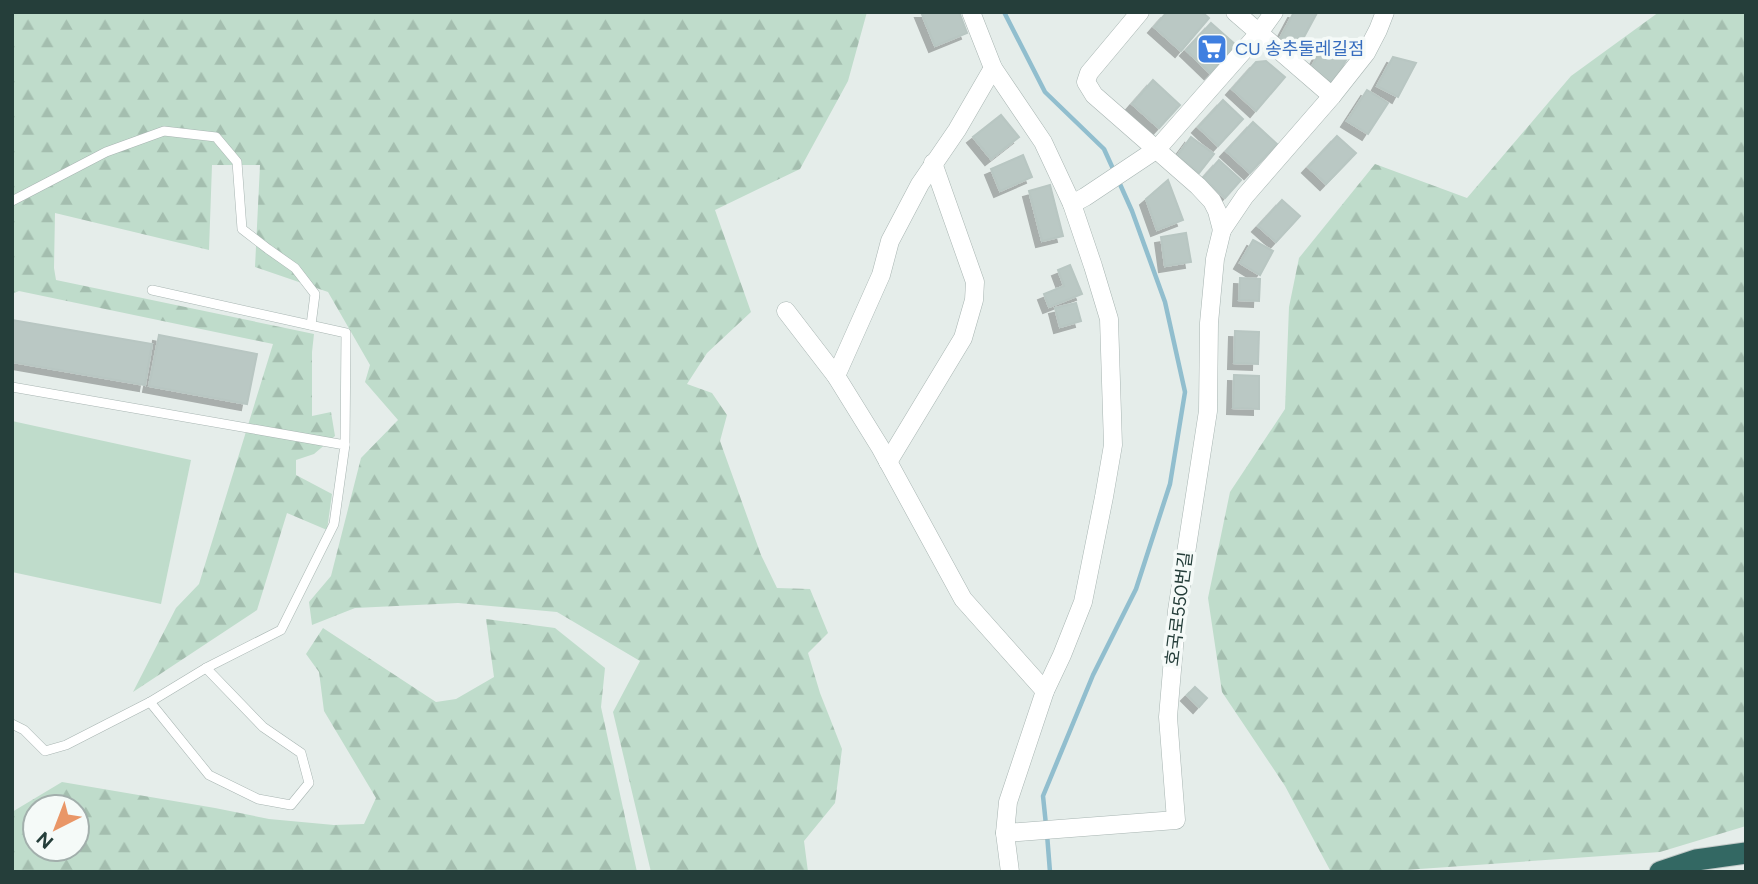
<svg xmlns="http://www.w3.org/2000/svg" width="1758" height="884" viewBox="0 0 1758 884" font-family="Figtree,'Noto Sans KR',sans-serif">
<defs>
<pattern id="forest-firs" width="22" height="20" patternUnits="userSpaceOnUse" patternTransform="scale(1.75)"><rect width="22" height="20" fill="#bfdccb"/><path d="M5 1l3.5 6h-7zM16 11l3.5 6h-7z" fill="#a4beaf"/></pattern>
<filter id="shadow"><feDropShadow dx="-6" dy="6" stdDeviation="0" flood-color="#0004"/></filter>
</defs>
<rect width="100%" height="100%" fill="#e5edea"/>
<g fill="url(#forest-firs)" fill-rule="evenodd">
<polygon points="12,12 867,12 848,81 800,169 715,210 751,312 707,353 687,384 712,393 727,415 720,441 761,555 777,588 810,589 828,633 808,653 820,693 842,749 835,803 804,841 808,872 651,872 613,712 640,661 557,612 458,603 355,608 312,625 309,602 331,576 361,458 398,420 365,382 370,365 328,292 255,267 260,165 212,165 209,250 55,213 54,268 56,280 314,334 312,352 312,416 331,412 335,436 314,454 296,460 296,475 332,494 327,530 287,513 257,610 133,692 176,608 199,584 273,344 19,291 12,294"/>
<polygon points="1659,12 1746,12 1746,826 1660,852 1377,872 1331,872 1285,786 1222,692 1208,598 1230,492 1285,409 1289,307 1299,258 1375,164 1467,198 1571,76"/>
<path d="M486,619L555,628L605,668L601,707L637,872H12V812L62,782L215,808L269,819L334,825L364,824L376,798L324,711L319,672L306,654L323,628L436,702L456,699L494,677ZM35,807H77V849H35Z"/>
</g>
<polygon fill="#bfdccb" points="12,421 191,460 161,604 12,572"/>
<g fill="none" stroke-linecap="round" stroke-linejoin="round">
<g stroke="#91bece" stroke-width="4.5">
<polyline points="1004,12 1045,92 1104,149 1114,171"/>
<polyline points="1046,825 1043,796 1093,675 1136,589 1170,484 1185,392 1165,302 1132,211 1119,182"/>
<polyline points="1047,834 1050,872"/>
</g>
</g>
<g fill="#bac8c4" stroke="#b8c6c2" stroke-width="2" filter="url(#shadow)">
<polygon points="921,12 959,12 967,33 935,46"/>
<polygon points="1167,12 1202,12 1209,18 1181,51 1154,27"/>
<polygon points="1294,12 1317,13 1297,50 1279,40"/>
<polygon points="1211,23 1236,45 1210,73 1186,50"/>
<polygon points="1325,42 1349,55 1333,83 1310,70"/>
<polygon points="1393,57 1416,63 1398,97 1377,86"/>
<polygon points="1266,61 1285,77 1256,111 1232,89 1256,62"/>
<polygon points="1153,80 1180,105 1159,128 1132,104"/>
<polygon points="1367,90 1388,103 1368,134 1347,121"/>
<polygon points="1223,100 1243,119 1218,146 1198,127"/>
<polygon points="1001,115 1019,137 991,159 973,137"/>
<polygon points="1253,122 1277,144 1250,173 1226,151"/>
<polygon points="1337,136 1356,153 1326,184 1308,167"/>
<polygon points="1191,137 1214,154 1199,173 1177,156"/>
<polygon points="1023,155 1032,177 1000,191 991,169"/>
<polygon points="1219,160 1241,180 1225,198 1203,178"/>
<polygon points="1168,180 1183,220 1157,230 1146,199"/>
<polygon points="1050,185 1063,236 1042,241 1029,191"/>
<polygon points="1282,200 1300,216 1276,242 1258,226"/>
<polygon points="1186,233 1191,262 1165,266 1161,237"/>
<polygon points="1253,240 1273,251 1260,275 1240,263"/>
<polygon points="1070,265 1082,294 1049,307 1044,294 1064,286 1058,270"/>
<polygon points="1240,278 1260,279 1259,301 1239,300"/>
<polygon points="1076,303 1081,321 1060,327 1055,308"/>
<polygon points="12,320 152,344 145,385 12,362"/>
<polygon points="1235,331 1259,332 1258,364 1234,363"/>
<polygon points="159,335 257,354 247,404 149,386"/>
<polygon points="1234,375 1259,376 1259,409 1233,408"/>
<polygon points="1195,687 1207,698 1199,707 1187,695"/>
</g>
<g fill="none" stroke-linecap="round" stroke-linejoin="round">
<g stroke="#a8b5b2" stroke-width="10">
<g id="lane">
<polyline points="12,201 106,152 164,131 216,137 237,162 242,229 268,249 295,268 315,294 311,325"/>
<polyline points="152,290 346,333 345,445"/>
<polyline points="12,387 345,445 334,524 281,630 206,668 263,727 301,753 309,783 291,805 258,799 209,775 150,702 66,745 45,751 24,730 12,724"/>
<polyline points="150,702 206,668"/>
</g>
</g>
<g stroke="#a8b5b2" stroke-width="19">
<g id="street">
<polyline points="971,12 993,68 1043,142 1072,204 1093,266 1109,319 1113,445 1104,497 1083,602 1062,655 1045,691 1008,802 1005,833 1010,872"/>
<polyline points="1140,12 1089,73 1086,82 1094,95 1198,186 1212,201 1217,211 1222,230 1245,196 1332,96 1366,53 1378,30 1385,12"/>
<polyline points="1235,12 1332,96"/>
<polyline points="1072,204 1085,197 1157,149 1259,33 1274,12"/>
<polyline points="786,311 836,376 880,447 963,599 1045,691"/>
<polyline points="836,376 881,275 890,241 920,184 957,130 993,68"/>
<polyline points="888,462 963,338 974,300 975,282 933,163"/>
<polyline points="1005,833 1176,820 1168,717 1177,611 1208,411 1209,323 1215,259 1222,230"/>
</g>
</g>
<g stroke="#c2c9c8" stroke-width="23">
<polyline id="highway" points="1660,872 1696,860 1746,853"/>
</g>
<use href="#lane" stroke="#fff" stroke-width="9"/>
<use href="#street" stroke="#fff" stroke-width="18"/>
<use href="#highway" stroke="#336863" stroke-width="21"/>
</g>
<defs>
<g id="supermarket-square" transform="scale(1.575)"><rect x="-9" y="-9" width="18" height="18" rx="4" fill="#3f7fe0" stroke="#f5faf8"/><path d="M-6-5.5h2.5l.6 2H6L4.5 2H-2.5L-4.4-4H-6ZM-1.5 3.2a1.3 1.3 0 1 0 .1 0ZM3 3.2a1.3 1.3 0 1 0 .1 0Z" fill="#fff"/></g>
</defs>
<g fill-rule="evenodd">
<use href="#supermarket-square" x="1212" y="49"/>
</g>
<g text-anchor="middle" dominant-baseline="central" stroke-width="7" stroke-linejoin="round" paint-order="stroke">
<g font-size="18" fill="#366cbe" stroke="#f5faf8" text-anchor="start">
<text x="1235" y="49">CU 송추둘레길점</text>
</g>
<g font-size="18" fill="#253e3a" stroke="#f5faf8">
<text transform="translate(1179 609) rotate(-83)">호국로550번길</text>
</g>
</g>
<rect width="1758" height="884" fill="none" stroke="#253e3a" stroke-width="28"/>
<g transform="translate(56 828) rotate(222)"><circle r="33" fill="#f5faf8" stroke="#a2afac" stroke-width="2"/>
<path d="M0-5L12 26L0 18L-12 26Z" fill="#e99667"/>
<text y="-10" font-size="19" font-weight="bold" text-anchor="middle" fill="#253e3a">N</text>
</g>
</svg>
